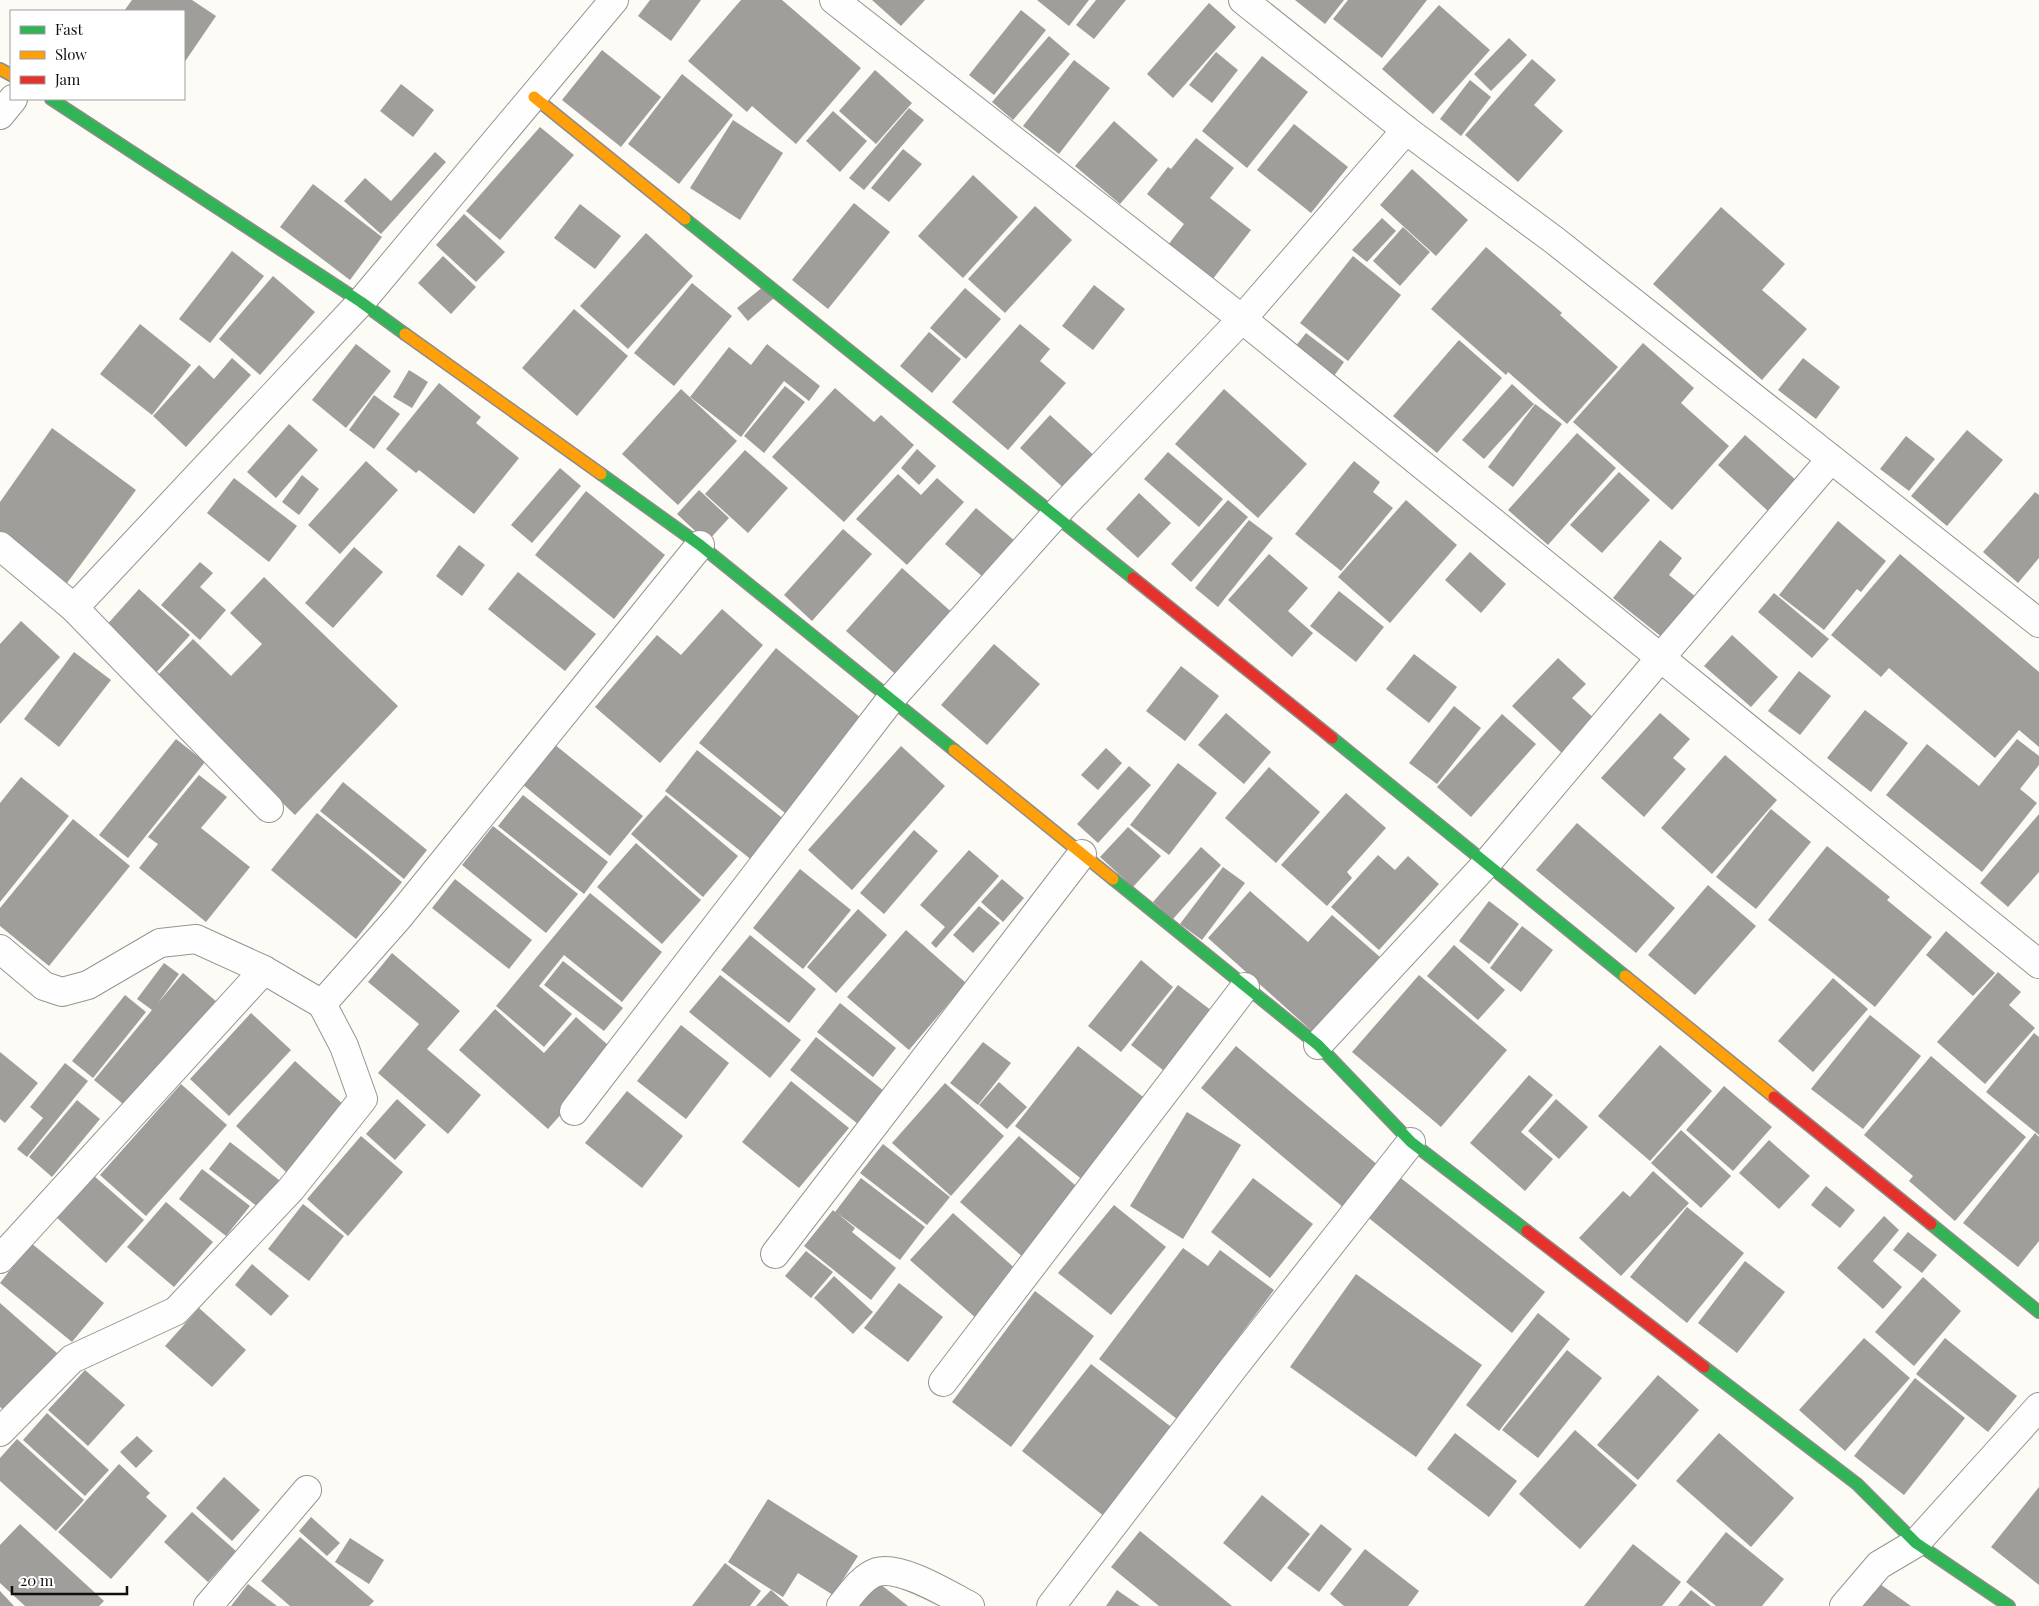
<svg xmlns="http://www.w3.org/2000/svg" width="2039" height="1606" viewBox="0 0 2039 1606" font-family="'Playfair Display',serif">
<rect width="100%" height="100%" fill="#fcfbf5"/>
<g fill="#a09e9a">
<polygon points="132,0 192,0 216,16 184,63 184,11 124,11"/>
<polygon points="650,0 701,0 671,41 638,16"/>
<polygon points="741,0 782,0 861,68 796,144 752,106 747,112 688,61"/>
<polygon points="872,0 925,0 901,26"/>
<polygon points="1037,0 1089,0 1069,26"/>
<polygon points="1096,0 1126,0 1094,39 1076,25"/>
<polygon points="1295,0 1344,0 1325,24"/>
<polygon points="1348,0 1427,0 1382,58 1333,19"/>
<polygon points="1209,3 1236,27 1173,98 1147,74"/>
<polygon points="1439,5 1490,50 1433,114 1382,69"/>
<polygon points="1021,10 1046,30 994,95 969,75"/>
<polygon points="1049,36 1070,54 1013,120 992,102"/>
<polygon points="1509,38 1527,55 1491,91 1474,74"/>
<polygon points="602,50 661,97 621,147 562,100"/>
<polygon points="1216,52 1238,70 1212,103 1189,85"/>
<polygon points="1262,56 1308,92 1247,168 1202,131"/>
<polygon points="1532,59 1556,80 1534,105 1563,131 1518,182 1465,135"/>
<polygon points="1074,60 1110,88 1059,154 1023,126"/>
<polygon points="875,70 912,103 876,144 839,111"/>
<polygon points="682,74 733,115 679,184 628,144"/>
<polygon points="1470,80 1491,97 1461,136 1440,119"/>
<polygon points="401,84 434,110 413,137 380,111"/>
<polygon points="909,108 924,120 864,190 849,178"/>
<polygon points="833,111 867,141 840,172 806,141"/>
<polygon points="733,120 783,153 740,220 690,188"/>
<polygon points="1114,121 1158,160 1120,204 1075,166"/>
<polygon points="1294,124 1348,167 1311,213 1257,170"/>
<polygon points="540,127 574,155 500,240 466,211"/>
<polygon points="1196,138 1234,168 1210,198 1251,230 1212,280 1168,245 1184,224 1147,194 1168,167 1171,169"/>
<polygon points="903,149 922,164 889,202 871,188"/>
<polygon points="435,152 446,162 381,234 344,201 365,178 391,201"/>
<polygon points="1412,169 1468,220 1436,256 1380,205"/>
<polygon points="973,175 1018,217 963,278 918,236"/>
<polygon points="313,184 382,237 350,280 280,227"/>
<polygon points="854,203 890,232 828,309 792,280"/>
<polygon points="580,204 621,236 595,269 554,238"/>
<polygon points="1035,206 1072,240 1005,313 968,279"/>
<polygon points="1721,207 1785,264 1762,290 1807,329 1762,380 1653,284"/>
<polygon points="464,214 505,252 476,282 436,245"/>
<polygon points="1382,218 1396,231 1367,262 1352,250"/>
<polygon points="1403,227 1430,252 1400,286 1373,261"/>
<polygon points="646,233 693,276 628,349 580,306"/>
<polygon points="1486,247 1562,313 1560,315 1618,367 1567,424 1508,372 1506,375 1431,309"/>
<polygon points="232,251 264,276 210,343 179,319"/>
<polygon points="443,256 476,287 451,314 418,283"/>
<polygon points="1353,256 1401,295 1348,361 1300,323"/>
<polygon points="273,276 315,312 260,375 219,339"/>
<polygon points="692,283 732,316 674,386 634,353"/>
<polygon points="1094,285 1125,309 1093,350 1062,326"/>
<polygon points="764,286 774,298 748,321 737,308"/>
<polygon points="965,288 1001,319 966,359 930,328"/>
<polygon points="574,309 628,356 577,416 522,368"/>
<polygon points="140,324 191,365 152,415 100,374"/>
<polygon points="1020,324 1050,349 1040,361 1066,383 1008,450 952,402"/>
<polygon points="929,332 961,359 932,393 900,366"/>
<polygon points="1306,333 1344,362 1334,376 1295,347"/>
<polygon points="1459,340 1502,378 1437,453 1393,416"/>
<polygon points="1643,343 1694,388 1681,403 1729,446 1672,510 1573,422"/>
<polygon points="356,344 391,371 346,428 312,400"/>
<polygon points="767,344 820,386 809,401 784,381 741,437 690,397 729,347 751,365"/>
<polygon points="232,358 251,375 186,447 153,416 199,365 214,379"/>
<polygon points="1803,358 1840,387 1816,419 1778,390"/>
<polygon points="409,370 428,382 412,408 393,397"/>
<polygon points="439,383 481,417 476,423 519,458 474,514 419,470 416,473 386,449"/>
<polygon points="1512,384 1534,404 1484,459 1462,440"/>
<polygon points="785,386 805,402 764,453 744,436"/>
<polygon points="835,388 874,422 881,415 914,445 844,522 772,457"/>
<polygon points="681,389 737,441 678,505 622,454"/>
<polygon points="1224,389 1307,464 1258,518 1175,444"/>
<polygon points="374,395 400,414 374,449 349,430"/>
<polygon points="1535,404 1562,424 1513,487 1488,467"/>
<polygon points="1050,415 1099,460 1069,493 1020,448"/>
<polygon points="289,424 318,450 276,498 247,472"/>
<polygon points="52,428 136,490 67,583 0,532 0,502"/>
<polygon points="1967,430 2003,460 1947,526 1911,496"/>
<polygon points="1577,433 1616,468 1548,545 1508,510"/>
<polygon points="1745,435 1797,481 1769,512 1718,465"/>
<polygon points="1906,436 1935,459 1909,491 1880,469"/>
<polygon points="917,449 936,466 919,485 901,468"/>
<polygon points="745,450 788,488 748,533 705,494"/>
<polygon points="1168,452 1223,499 1199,527 1144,479"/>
<polygon points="366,461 398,490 340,554 308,525"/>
<polygon points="1354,461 1380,482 1373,492 1393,508 1341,571 1295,534"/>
<polygon points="560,468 581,486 532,543 511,525"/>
<polygon points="1619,472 1650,500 1602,553 1570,525"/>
<polygon points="898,474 921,495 937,478 964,502 907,565 856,519"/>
<polygon points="302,475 319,489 299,515 282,502"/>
<polygon points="234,478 297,526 269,562 207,513"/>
<polygon points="699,490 729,518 707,542 677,514"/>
<polygon points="586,491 665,555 614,619 535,555"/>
<polygon points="2035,492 2039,495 2039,558 2018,583 1983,552"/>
<polygon points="1139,493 1171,523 1138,558 1106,529"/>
<polygon points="1228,500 1248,517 1191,582 1171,564"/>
<polygon points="1406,500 1457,545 1390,623 1338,577"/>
<polygon points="976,508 1015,541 983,577 945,544"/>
<polygon points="1249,520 1273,538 1218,607 1195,588"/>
<polygon points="1838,521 1886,561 1861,592 1857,589 1824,630 1779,595"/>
<polygon points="843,529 872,554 812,621 784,595"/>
<polygon points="1660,540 1682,558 1669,575 1696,597 1663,638 1613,598"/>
<polygon points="459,545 485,565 462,596 436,576"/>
<polygon points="354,547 383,572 333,628 305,603"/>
<polygon points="1470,552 1506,584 1481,613 1445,580"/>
<polygon points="1269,554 1308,588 1288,611 1313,633 1292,657 1228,600"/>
<polygon points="1900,554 2039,672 2039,747 2019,730 1995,758 1889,668 1881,677 1831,635"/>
<polygon points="200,562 213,573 200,587 226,610 200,640 161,605"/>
<polygon points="902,568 956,616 901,679 846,631"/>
<polygon points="518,572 596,634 565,671 488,609"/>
<polygon points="264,577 398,706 295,815 154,679 193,639 231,676 262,644 230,613"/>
<polygon points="139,589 190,635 155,674 104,628"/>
<polygon points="1339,591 1384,627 1356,662 1310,626"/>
<polygon points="1774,593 1829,639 1812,658 1758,612"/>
<polygon points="722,609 763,645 660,763 595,707 657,635 681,655"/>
<polygon points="21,621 60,657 0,724 0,644"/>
<polygon points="1732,635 1778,677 1751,707 1704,666"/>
<polygon points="994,644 1040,684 987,745 941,705"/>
<polygon points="776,648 867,723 790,817 699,743"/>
<polygon points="74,652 111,680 59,747 24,719"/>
<polygon points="1414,654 1457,687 1429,723 1386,689"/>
<polygon points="1558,658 1586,684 1572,698 1597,721 1565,756 1512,706"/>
<polygon points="1181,666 1219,696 1185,741 1146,711"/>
<polygon points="1799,671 1831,696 1800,735 1768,711"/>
<polygon points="1454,706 1481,728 1437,784 1409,763"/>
<polygon points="1865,710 1908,743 1871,792 1827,758"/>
<polygon points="1226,713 1271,752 1244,784 1198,745"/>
<polygon points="1660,713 1690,739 1673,758 1686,769 1644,817 1601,778"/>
<polygon points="1502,714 1536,744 1471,817 1437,787"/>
<polygon points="176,739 205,762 128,858 99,835"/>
<polygon points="2017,739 2039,756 2039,765 2020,789 2037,803 1982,872 1886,795 1927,744 1979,786"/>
<polygon points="554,744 643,816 610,856 522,784"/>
<polygon points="901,746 945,786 852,890 808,850"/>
<polygon points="1106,748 1122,763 1098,790 1081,775"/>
<polygon points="697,750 791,825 758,865 665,791"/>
<polygon points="1725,755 1777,800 1712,874 1661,828"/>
<polygon points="1178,763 1217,793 1169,855 1130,825"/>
<polygon points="1129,766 1151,785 1098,843 1077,824"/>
<polygon points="1269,767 1320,812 1276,863 1225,818"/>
<polygon points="199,775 227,797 201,828 250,867 206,922 139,868 158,844 148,837"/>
<polygon points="21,777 69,816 0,902 0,803"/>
<polygon points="343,782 427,850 404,879 320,811"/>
<polygon points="1346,793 1386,828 1347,872 1352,878 1327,906 1281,865"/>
<polygon points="523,795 608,862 584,894 498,826"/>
<polygon points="666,795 738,856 703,897 631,834"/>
<polygon points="1771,809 1811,842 1756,909 1716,877"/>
<polygon points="317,813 402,882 356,939 271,870"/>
<polygon points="2039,814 2039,872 2008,907 1980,883"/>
<polygon points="73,819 130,866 49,966 0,926 0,908"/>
<polygon points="1577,823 1675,908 1636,953 1536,870"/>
<polygon points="493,826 578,894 546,933 462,865"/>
<polygon points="1128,827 1161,856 1133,887 1100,857"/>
<polygon points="914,830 938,851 884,914 860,893"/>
<polygon points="636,843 701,900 662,944 597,887"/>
<polygon points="1827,846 1890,897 1887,900 1932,937 1875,1007 1768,920"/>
<polygon points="1201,847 1221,865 1173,919 1153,902"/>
<polygon points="969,850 999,876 936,948 931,943 945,927 920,905"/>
<polygon points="1378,855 1395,870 1408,856 1439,884 1379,950 1331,907"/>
<polygon points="1223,867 1245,883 1202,940 1180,924"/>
<polygon points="800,869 851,910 803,969 753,928"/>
<polygon points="455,879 532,940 509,969 432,908"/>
<polygon points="1002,879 1024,898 1003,922 981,902"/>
<polygon points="1708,885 1756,926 1695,995 1648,955"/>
<polygon points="1250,891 1308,942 1332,915 1380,957 1313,1032 1208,938"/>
<polygon points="590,893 662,952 622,1002 564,955 539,986 572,1014 544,1047 496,1006"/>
<polygon points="1489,901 1519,924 1489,964 1459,941"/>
<polygon points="979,906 1000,923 973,953 953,935"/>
<polygon points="858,909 887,935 836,993 807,967"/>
<polygon points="1522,926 1553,950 1521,992 1490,968"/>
<polygon points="906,930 966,983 909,1050 847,997"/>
<polygon points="1946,931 1995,973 1973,996 1926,955"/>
<polygon points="750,935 816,989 789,1023 721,970"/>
<polygon points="1454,945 1505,990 1478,1020 1427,976"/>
<polygon points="392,953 460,1011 427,1049 481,1095 448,1134 378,1073 419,1024 368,982"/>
<polygon points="1141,960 1173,987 1121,1052 1088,1026"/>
<polygon points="563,961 623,1008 604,1031 544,985"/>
<polygon points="164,963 179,974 158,1003 183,973 217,1002 129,1109 94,1080 152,1010 137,999"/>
<polygon points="1998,972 2021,992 2009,1005 2035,1028 1985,1084 1937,1042"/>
<polygon points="720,975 801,1040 770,1078 689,1012"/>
<polygon points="1419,975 1507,1050 1441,1127 1352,1052"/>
<polygon points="1833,978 1868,1009 1813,1072 1778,1041"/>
<polygon points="1178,985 1216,1014 1168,1074 1131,1045"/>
<polygon points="125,995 146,1012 93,1078 72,1061"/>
<polygon points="840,1003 896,1048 873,1077 817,1032"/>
<polygon points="495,1009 544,1053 576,1017 616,1052 548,1129 459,1050"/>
<polygon points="251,1013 291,1050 229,1116 190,1079"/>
<polygon points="1870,1015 1921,1056 1863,1129 1811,1089"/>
<polygon points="681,1025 729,1063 686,1119 637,1081"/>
<polygon points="2034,1033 2039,1037 2039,1135 1986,1092"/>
<polygon points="816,1037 884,1091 858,1124 790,1070"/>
<polygon points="983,1042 1011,1063 978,1105 950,1083"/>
<polygon points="1660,1045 1712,1091 1650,1161 1598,1116"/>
<polygon points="1078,1046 1147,1100 1084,1181 1015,1126"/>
<polygon points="1236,1046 1379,1166 1344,1208 1201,1088"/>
<polygon points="0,1052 38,1083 5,1123 0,1119"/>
<polygon points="1931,1056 2026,1137 1955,1221 1909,1181 1913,1176 1864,1135"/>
<polygon points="295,1061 345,1106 286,1172 236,1126"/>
<polygon points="65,1063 88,1081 27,1157 17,1149 43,1118 30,1107"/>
<polygon points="1529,1075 1553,1095 1521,1132 1553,1159 1525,1191 1470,1143"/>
<polygon points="791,1081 849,1128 799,1188 742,1142"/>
<polygon points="999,1082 1027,1107 1007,1129 979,1105"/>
<polygon points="945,1083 1004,1136 951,1196 892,1143"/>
<polygon points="181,1084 227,1125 146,1216 100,1175"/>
<polygon points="1724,1086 1772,1127 1733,1171 1686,1130"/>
<polygon points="627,1091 683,1136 642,1188 585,1143"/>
<polygon points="397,1099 426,1125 395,1160 366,1134"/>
<polygon points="1556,1099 1588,1127 1559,1159 1528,1131"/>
<polygon points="77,1100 100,1119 52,1177 29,1157"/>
<polygon points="1187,1112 1241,1145 1183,1239 1130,1206"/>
<polygon points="1681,1130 1731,1176 1701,1208 1651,1163"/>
<polygon points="2035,1133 2039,1137 2039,1241 2018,1267 1963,1223"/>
<polygon points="361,1136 403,1172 348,1236 307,1199"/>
<polygon points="1019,1136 1083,1192 1025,1259 960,1202"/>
<polygon points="1769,1140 1810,1176 1779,1209 1739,1173"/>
<polygon points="230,1142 279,1180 258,1207 209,1169"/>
<polygon points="883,1144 950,1197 927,1225 860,1173"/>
<polygon points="202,1169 250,1206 226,1236 179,1199"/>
<polygon points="1653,1171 1689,1203 1621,1276 1579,1238 1623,1191 1630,1197"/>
<polygon points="93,1175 144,1220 106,1263 55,1216"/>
<polygon points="1397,1175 1545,1292 1512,1333 1365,1215"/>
<polygon points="861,1178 925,1227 900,1260 837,1213 855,1228 852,1232 896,1268 871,1300 804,1246 833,1210 835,1212"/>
<polygon points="1253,1178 1313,1224 1270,1278 1211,1232"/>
<polygon points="1826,1186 1855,1210 1840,1228 1811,1205"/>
<polygon points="166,1202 213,1242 174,1287 127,1247"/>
<polygon points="303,1204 344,1236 309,1281 268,1249"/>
<polygon points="1114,1205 1166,1247 1111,1315 1058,1273"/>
<polygon points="1687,1207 1744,1253 1687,1323 1630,1277"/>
<polygon points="953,1213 1019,1272 977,1319 910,1260"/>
<polygon points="1884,1216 1899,1230 1873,1261 1902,1287 1883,1309 1837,1268"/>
<polygon points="1908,1232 1937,1255 1922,1273 1893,1250"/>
<polygon points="31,1243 104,1303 72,1342 0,1283"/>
<polygon points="1183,1248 1208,1266 1220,1250 1274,1290 1177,1419 1099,1359"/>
<polygon points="806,1251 833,1272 811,1298 785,1276"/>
<polygon points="1745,1261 1785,1292 1737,1353 1698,1323"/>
<polygon points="252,1264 289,1296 271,1316 235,1285"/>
<polygon points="1356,1274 1482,1365 1416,1457 1290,1367"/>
<polygon points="834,1276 873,1312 853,1334 814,1298"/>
<polygon points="1923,1277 1961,1311 1914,1366 1875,1332"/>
<polygon points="899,1283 943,1317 908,1362 864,1328"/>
<polygon points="1035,1291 1094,1336 1011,1447 952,1402"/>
<polygon points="0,1303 57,1353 6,1412 0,1407"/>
<polygon points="199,1308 246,1350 212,1387 165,1346"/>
<polygon points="1538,1313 1570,1339 1499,1431 1466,1405"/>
<polygon points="1864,1338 1910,1378 1845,1451 1799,1410"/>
<polygon points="1945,1338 2017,1396 1988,1432 1916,1374"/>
<polygon points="1567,1350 1602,1378 1538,1458 1502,1430"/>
<polygon points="1091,1364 1175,1430 1105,1517 1022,1451"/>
<polygon points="85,1370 125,1405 88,1446 48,1410"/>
<polygon points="1658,1375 1699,1410 1638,1480 1597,1445"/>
<polygon points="1915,1378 1965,1418 1904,1495 1854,1456"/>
<polygon points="47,1413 109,1470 85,1496 23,1440"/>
<polygon points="1575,1430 1637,1485 1580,1549 1519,1494"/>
<polygon points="1455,1433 1517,1481 1489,1517 1427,1469"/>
<polygon points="1719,1433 1794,1498 1751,1547 1676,1481"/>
<polygon points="137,1436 153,1451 136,1468 120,1452"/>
<polygon points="17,1439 84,1500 56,1531 0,1481 0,1458"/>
<polygon points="119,1464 150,1493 146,1497 167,1516 111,1579 58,1532"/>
<polygon points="224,1477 260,1510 232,1541 196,1508"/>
<polygon points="2039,1487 2039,1585 1991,1547"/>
<polygon points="1262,1495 1310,1534 1271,1582 1223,1543"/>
<polygon points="768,1499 858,1556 833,1595 798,1573 783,1597 728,1562"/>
<polygon points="192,1512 236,1551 208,1582 164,1542"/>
<polygon points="311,1517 340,1543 327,1556 299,1531"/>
<polygon points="20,1524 104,1601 99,1606 25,1606 0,1583 0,1545"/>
<polygon points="1321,1524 1352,1549 1319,1592 1287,1568"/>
<polygon points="1140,1531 1232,1606 1159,1606 1111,1567"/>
<polygon points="1726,1532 1784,1579 1762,1606 1716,1606 1686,1582"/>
<polygon points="300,1537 374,1601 369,1606 290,1606 261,1581"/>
<polygon points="350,1538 384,1560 369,1584 335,1562"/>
<polygon points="1633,1544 1681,1582 1662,1606 1584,1606"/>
<polygon points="1365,1549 1419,1591 1408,1606 1344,1606 1330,1594"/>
<polygon points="725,1563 761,1591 750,1606 692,1606"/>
<polygon points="875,1580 908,1606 854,1606"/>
<polygon points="1877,1582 1911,1606 1861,1606"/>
<polygon points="248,1584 277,1606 231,1606"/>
<polygon points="771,1590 789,1606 756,1606"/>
<polygon points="1117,1590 1140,1606 1106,1606"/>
<polygon points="1691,1590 1711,1606 1678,1606"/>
<polygon points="0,1591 14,1606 0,1606"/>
</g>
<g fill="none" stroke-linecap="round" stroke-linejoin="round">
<g stroke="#969593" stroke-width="30">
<g id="street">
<polyline points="834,0 1242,319 2039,964"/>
<polyline points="1243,0 1406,130 1554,240 2039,623"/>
<polyline points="0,115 13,99"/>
<polyline points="0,546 74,608"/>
<polyline points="269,808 74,608 361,302 614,0"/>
<polyline points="0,949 44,986 62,992 88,985 160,943 196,939 264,970"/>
<polyline points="1318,1045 1487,863 1661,657 1831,459"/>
<polyline points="574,1111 891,699 1064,505 1242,319 1406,130"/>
<polyline points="775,1254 1082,854"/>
<polyline points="0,1259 264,970 322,1004"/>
<polyline points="943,1382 1245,987"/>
<polyline points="0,1432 72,1359 176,1311 291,1189 363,1099 344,1046 322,1004 398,918 700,545"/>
<polyline points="208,1606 307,1490"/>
<path d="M841,1606C851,1594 862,1577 877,1572C901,1565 949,1595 970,1606"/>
<polyline points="1051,1606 1234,1367 1411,1142"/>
<polyline points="1844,1606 1879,1565 1916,1543 2039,1407"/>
</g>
</g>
<g stroke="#8c8c89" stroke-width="14">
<g id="fast">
<polyline points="51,99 361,302 405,334"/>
<polyline points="685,219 1133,578"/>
<polyline points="601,474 700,545 954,750"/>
<polyline points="1332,738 1625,976"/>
<polyline points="1113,879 1318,1045 1411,1142 1527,1231"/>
<polyline points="1931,1224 2039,1312"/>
<polyline points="1704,1367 1857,1484 1916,1543 2009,1606"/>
</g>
</g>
<g stroke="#8c8c89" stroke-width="14">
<g id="slow">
<polyline points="0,69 11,75"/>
<polyline points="534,97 685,219"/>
<polyline points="405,334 601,474"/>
<polyline points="954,750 1113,879"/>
<polyline points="1625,976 1774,1097"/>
</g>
</g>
<g stroke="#8c8c89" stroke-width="14">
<g id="jam">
<polyline points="1133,578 1332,738"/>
<polyline points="1774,1097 1931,1224"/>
<polyline points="1527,1231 1704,1367"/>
</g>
</g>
<use href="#street" stroke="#fffefe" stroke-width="28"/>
<use href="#fast" stroke="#30b455" stroke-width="11"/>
<use href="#slow" stroke="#ff9f0a" stroke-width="11"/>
<use href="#jam" stroke="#e5322d" stroke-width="11"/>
</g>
<rect x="10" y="10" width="175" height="90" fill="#ffffff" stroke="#9f9f9f"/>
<rect x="20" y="26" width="25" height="8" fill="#30b455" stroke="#9f9f9f"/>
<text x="55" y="35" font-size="15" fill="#0f0f0f">Fast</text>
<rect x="20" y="51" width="25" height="8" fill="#ff9f0a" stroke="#9f9f9f"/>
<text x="55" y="60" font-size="15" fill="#0f0f0f">Slow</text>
<rect x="20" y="76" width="25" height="8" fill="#e5322d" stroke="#9f9f9f"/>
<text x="55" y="85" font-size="15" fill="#0f0f0f">Jam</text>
<path d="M12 1586v8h115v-8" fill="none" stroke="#0f0f0f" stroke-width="2.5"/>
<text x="20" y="1586" font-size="15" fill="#0f0f0f" stroke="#ffffff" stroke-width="4" paint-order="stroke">20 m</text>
</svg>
